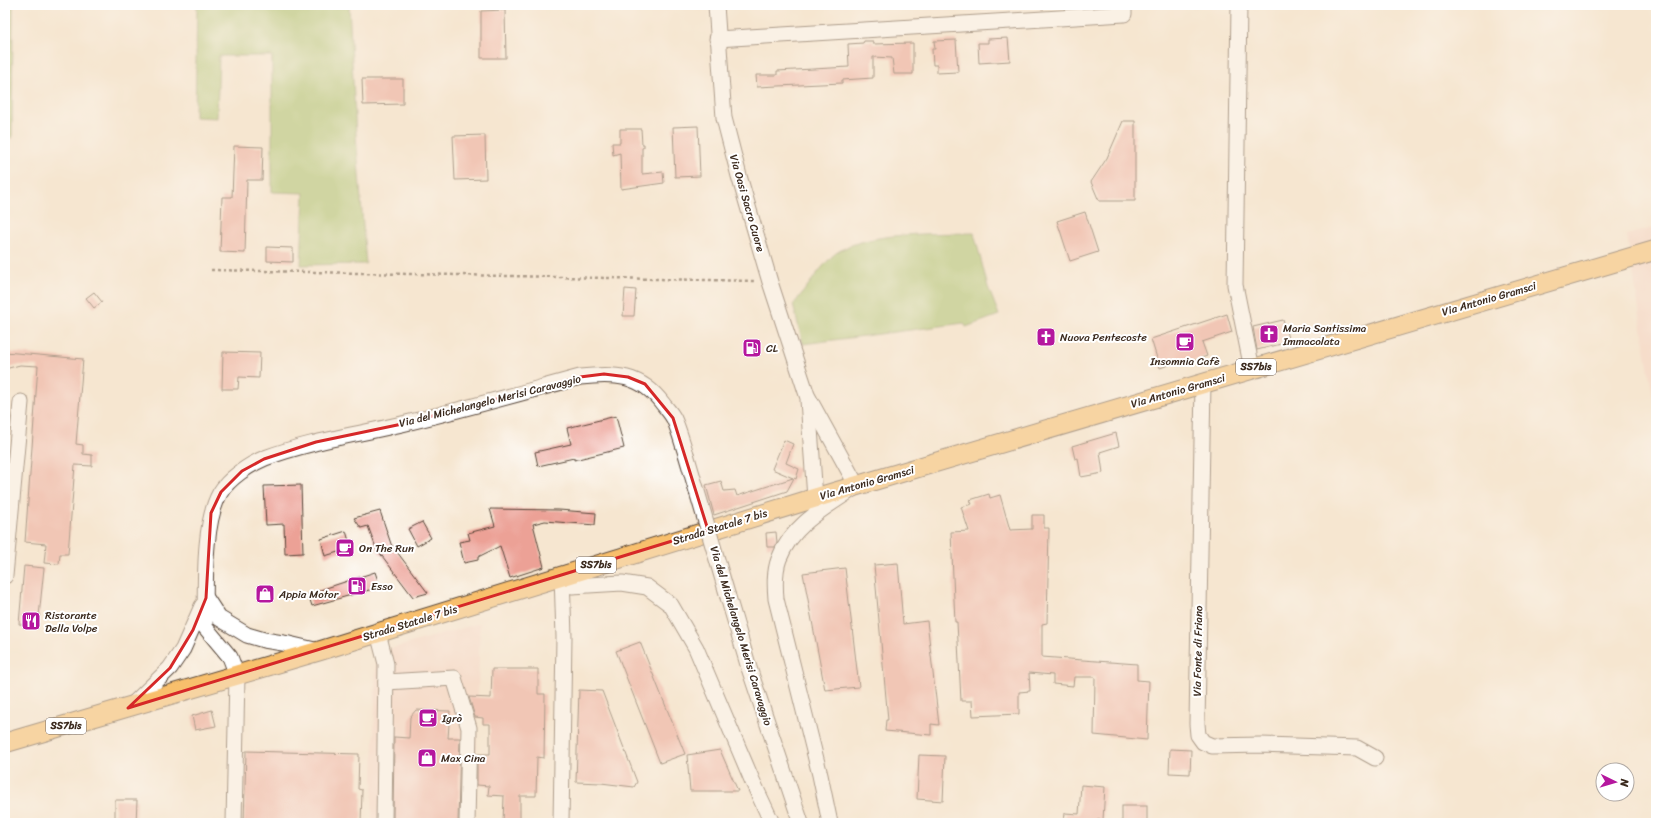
<svg xmlns="http://www.w3.org/2000/svg" width="1661" height="828" viewBox="0 0 1661 828" font-family="Sriracha,sans-serif">
<rect width="100%" height="100%" fill="#fff"/>
<filter id="ink" filterUnits="userSpaceOnUse"><feTurbulence type="fractalNoise" baseFrequency=".025" numOctaves="2"/><feDisplacementMap in="SourceGraphic" scale="8" xChannelSelector="R" yChannelSelector="G"/><feConvolveMatrix kernelMatrix="1 2 1 2 8 2 1 2 1" color-interpolation-filters="sRGB"/></filter>
<filter id="wash" filterUnits="userSpaceOnUse"><feTurbulence type="fractalNoise" baseFrequency=".012" numOctaves="4" result="noise"/><feDisplacementMap in="SourceGraphic" scale="16" xChannelSelector="R" yChannelSelector="G"/><feGaussianBlur stdDeviation="0.9" result="paint"/><feColorMatrix in="noise" values="0 0 0 0 0 0 0 0 0 0 0 0 0 0 0 0 0 1.4 0 .05"/><feComposite in="paint" operator="in"/></filter>
<g filter="url(#wash)">
<rect width="100%" height="100%" fill="#f6e6d0"/>
<g fill="#f6d2c4">
<polygon points="1656,227 1656,403 1654,403 1627,235"/>
<polygon points="480,623 474,823 372,823 376,653"/>
</g>
<g fill="#a3c26a" stroke="#6f7644">
<polygon points="5,5 13,5 12,139 5,131"/>
<polygon points="197,5 349,5 356,135 366,264 301,265 304,193 272,192 272,56 219,56 217,118 195,117"/>
<path d="M974,233L988,287L999,315L966,327L964,323L803,344L793,305C804,292 823,263 836,253C867,231 936,234 974,233Z"/>
</g>
<g id="blocks">
<g fill="#eca196">
<polygon points="505,10 506,58 481,58 481,11"/>
<polygon points="1008,38 1010,61 979,63 978,43 988,43 988,39"/>
<polygon points="956,40 958,72 937,73 937,65 933,65 932,49 935,49 934,41"/>
<polygon points="864,41 873,41 873,44 913,43 913,74 894,74 892,58 873,57 873,78 842,80 842,83 757,87 756,75 777,75 777,71 849,67 848,44 863,43"/>
<polygon points="362,79 403,79 403,104 363,105"/>
<polygon points="1123,121 1135,121 1135,201 1099,201 1091,182 1107,158"/>
<polygon points="698,126 700,176 675,177 673,127"/>
<polygon points="620,129 641,129 642,144 644,144 644,147 642,148 642,174 663,172 664,183 621,189 620,153 613,155 612,143 620,143"/>
<polygon points="485,135 486,179 455,180 453,136"/>
<polygon points="234,146 263,147 262,180 247,180 245,253 220,252 222,197 232,197"/>
<polygon points="1085,212 1098,252 1070,261 1057,221"/>
<polygon points="267,247 293,248 293,262 267,261"/>
<polygon points="625,289 636,290 634,316 623,316"/>
<polygon points="94,292 102,302 94,308 86,298"/>
<polygon points="1227,314 1232,332 1202,342 1207,356 1187,363 1186,359 1160,368 1151,339"/>
<polygon points="1283,320 1289,342 1257,350 1253,327"/>
<polygon points="5,352 83,359 76,444 83,445 83,454 92,455 92,466 75,465 68,554 60,554 59,564 44,563 46,544 25,542 38,366 20,365 5,369"/>
<polygon points="223,352 260,353 259,378 239,377 238,389 222,389"/>
<polygon points="616,416 624,448 574,460 574,458 538,466 535,452 571,444 567,428"/>
<polygon points="1116,433 1119,446 1100,452 1103,473 1081,477 1078,458 1075,459 1072,446"/>
<polygon points="784,440 793,444 786,463 799,469 796,479 794,478 787,491 714,515 706,485 721,481 724,491 735,490 737,496 793,478 772,469"/>
<polygon points="301,485 303,553 285,554 284,524 266,525 264,486"/>
<polygon points="989,494 990,498 1000,495 1010,530 1032,529 1032,515 1044,515 1044,528 1049,528 1047,623 1042,624 1042,657 1137,664 1137,680 1149,681 1147,740 1094,735 1095,677 1074,677 1073,686 1053,684 1053,675 1029,673 1030,691 1019,692 1019,714 973,716 972,701 961,701 957,622 955,622 951,532 969,531 961,507 972,504 970,500"/>
<polygon points="490,509 559,510 596,513 595,525 545,521 533,524 544,567 510,578 500,546 478,557 478,560 464,563 459,542 470,540 468,533 495,526"/>
<polygon points="380,511 391,544 428,593 413,597 376,548 368,526 361,528 354,518"/>
<polygon points="422,522 431,538 417,546 408,529"/>
<polygon points="346,531 351,548 325,556 321,539"/>
<polygon points="776,532 777,543 775,547 767,547 766,533"/>
<polygon points="898,563 903,624 927,621 939,725 931,724 931,735 885,731 886,720 888,720 874,565"/>
<polygon points="24,566 44,568 38,626 19,624"/>
<polygon points="845,568 859,687 825,690 803,573"/>
<polygon points="375,572 380,587 312,606 308,594"/>
<polygon points="640,642 685,754 660,763 616,651"/>
<polygon points="492,669 538,669 538,694 545,694 544,758 537,757 536,796 520,796 520,823 503,823 504,796 488,795 489,786 477,785 477,754 490,754 490,724 483,724 483,718 475,717 469,697 491,698"/>
<polygon points="579,690 602,691 637,782 634,787 601,783 576,782"/>
<polygon points="212,710 216,726 195,730 192,716"/>
<polygon points="416,710 450,711 448,738 460,738 458,823 393,823 394,737 409,738 410,717"/>
<polygon points="1170,749 1191,750 1190,774 1169,773"/>
<polygon points="720,750 738,791 690,791 687,755"/>
<polygon points="246,751 359,754 358,789 362,790 361,823 244,823"/>
<polygon points="919,755 945,756 943,801 917,799"/>
<polygon points="1081,785 1105,787 1103,820 1098,819 1098,823 1064,823 1065,813 1079,814"/>
<polygon points="115,800 137,800 136,823 115,823"/>
<rect x="1122" y="806" width="25" height="17"/>
</g>
</g>
</g>
<g filter="url(#ink)">
<use href="#blocks" fill-opacity="0" stroke="#574639" stroke-width="1"/>
<g fill="none" stroke-linecap="round" stroke-linejoin="round">
<g stroke="#574639" stroke-width="17">
<g id="minor">
<path d="M716,5L724,118L739,176L770,282L807,395L857,486C828,506 792,524 779,559C774,572 775,587 776,599L820,775L830,823"/>
<polyline points="1239,5 1235,285 1252,369"/>
<polyline points="717,39 1124,14 1124,5"/>
<polyline points="1203,383 1197,724 1198,735 1203,742 1212,746 1261,745 1357,748 1375,758"/>
<polyline points="808,400 815,498"/>
<polyline points="562,575 572,586 622,583 647,587 671,605 696,648 752,780 772,823"/>
<polyline points="5,576 21,402"/>
<polyline points="728,597 749,668 801,823"/>
<polyline points="206,598 219,618 247,635 264,640 289,644 319,651"/>
<polyline points="378,633 386,664 384,823"/>
<polyline points="386,682 454,678 469,728 467,823"/>
<polyline points="130,707 170,668 183,649 202,606"/>
<path d="M234,823L237,675L230,657L205,627C206,589 202,525 220,493C228,479 250,464 265,458C310,441 356,435 402,424C462,410 521,393 580,377C615,373 641,374 663,404C667,409 671,413 674,419C679,430 682,442 686,454"/>
<polyline points="561,823 564,637 562,575"/>
</g>
</g>
<g stroke="#574639" stroke-width="21">
<polyline id="major" points="5,743 319,651 815,498 1656,250"/>
</g>
<polyline stroke="#574639" stroke-width="2.5" stroke-dasharray="3 3" stroke-linecap="butt" points="211,270 756,281"/>
<use href="#minor" stroke="#fff" stroke-width="15"/>
<use href="#major" stroke="#f8bf6c" stroke-width="19"/>
<g stroke="#574639" stroke-width="17" stroke-linecap="butt">
<polyline id="minor-bridge" points="686,454 728,597"/>
</g>
<use href="#minor-bridge" stroke="#fff" stroke-width="15"/>
</g>
</g>
<path d="M0 0H1661V828H0ZM604,374L628,377L645,384L673,418L708,530L128,708L170,668L193,630L206,598L211,513L221,492L242,471L264,459L316,442L402,424L580,377Z" fill="#f6e6d0" fill-opacity=".55" fill-rule="evenodd"/>
<path fill="none" stroke="#d62828" stroke-width="3" stroke-linejoin="round" d="M604,374L628,377L645,384L673,418L708,530L128,708L170,668L193,630L206,598L211,513L221,492L242,471L264,459L316,442L402,424L580,377Z"/>
<defs>
<g id="church-square" transform="scale(1)"><rect x="-9" y="-9" width="18" height="18" rx="4" fill="#b5179e" stroke="#fff"/><path d="M-1.2-6h2.4v3.5h3.3v2.4h-3.3V6h-2.4V-.1h-3.3v-2.4h3.3Z" fill="#fff"/></g>
<g id="cafe-square" transform="scale(1)"><rect x="-9" y="-9" width="18" height="18" rx="4" fill="#b5179e" stroke="#fff"/><path d="M-5.5-4.5H6V0H3Q3 3.5 0 3.5H-2.5Q-5.5 3.5-5.5 0ZM3-3.2v2h1.7v-2ZM-6 4.5H4V6H-6Z" fill="#fff"/></g>
<g id="fuel-square" transform="scale(1)"><rect x="-9" y="-9" width="18" height="18" rx="4" fill="#b5179e" stroke="#fff"/><path d="M-5.5-6h7V0h2V4h1.3V-2.5L3-4.5l.8-.8L6-3V5H2.5V1h-1V6h-7ZM-4.2-4.7v3.2H.2V-4.7Z" fill="#fff"/></g>
<g id="shop-square" transform="scale(1)"><rect x="-9" y="-9" width="18" height="18" rx="4" fill="#b5179e" stroke="#fff"/><path d="M-5-2.5h2.3a2.7 3.5 0 0 1 5.4 0H5L5.5 6h-11ZM-1.5-2.5h3a1.5 2.3 0 0 0-3 0Z" fill="#fff"/></g>
<g id="restaurant-square" transform="scale(1)"><rect x="-9" y="-9" width="18" height="18" rx="4" fill="#b5179e" stroke="#fff"/><path d="M-5-6h1v4h1v-4h1v4h1v-4h1v5L-1.5 .5V6h-2V.5L-5-1ZM5-6V6H3V1.5H1.5Q1.5-4 5-6Z" fill="#fff"/></g>
</defs>
<g fill-rule="evenodd">
<use href="#church-square" x="1269" y="334"/>
<use href="#church-square" x="1046" y="337"/>
<use href="#cafe-square" x="1185" y="342"/>
<use href="#fuel-square" x="752" y="348"/>
<use href="#cafe-square" x="345" y="548"/>
<use href="#fuel-square" x="357" y="586"/>
<use href="#shop-square" x="265" y="594"/>
<use href="#restaurant-square" x="31" y="621"/>
<use href="#cafe-square" x="428" y="718"/>
<use href="#shop-square" x="427" y="758"/>
</g>
<g text-anchor="middle" dominant-baseline="central" stroke-width="4" stroke-linejoin="round" paint-order="stroke">
<g fill="#fff" stroke="#766a62" stroke-width="1">
<rect x="1236" y="359" width="40" height="16" rx="3"/>
<rect x="576" y="557" width="40" height="16" rx="3"/>
<rect x="46" y="718" width="40" height="16" rx="3"/>
</g>
<g font-size="10" font-weight="bold" fill="#3b2a1e">
<text x="1256" y="367">SS7bis</text>
<text x="596" y="565">SS7bis</text>
<text x="66" y="726">SS7bis</text>
</g>
<g font-size="11" fill="#3b2a1e" stroke="#fff">
<text transform="translate(747 203) rotate(74)">Via Oasi Sacro Cuore</text>
<text transform="translate(1489 299) rotate(-16)">Via Antonio Gramsci</text>
<text transform="translate(1178 391) rotate(-16)">Via Antonio Gramsci</text>
<text transform="translate(490 401) rotate(-14)">Via del Michelangelo Merisi Caravaggio</text>
<text transform="translate(867 483) rotate(-16)">Via Antonio Gramsci</text>
<text transform="translate(720 527) rotate(-17)">Strada Statale 7 bis</text>
<text transform="translate(410 623) rotate(-17)">Strada Statale 7 bis</text>
<text transform="translate(741 636) rotate(73)">Via del Michelangelo Merisi Caravaggio</text>
<text transform="translate(1198 651) rotate(-89)">Via Fonte di Friano</text>
</g>
<g font-size="11" fill="#3b2a1e" stroke="#fff" text-anchor="start">
<text x="1283" y="328">Maria Santissima<tspan x="1283" dy="13">Immacolata</tspan></text>
<text x="1060" y="337">Nuova Pentecoste</text>
<text x="766" y="348">CL</text>
<text x="1185" y="361" text-anchor="middle">Insomnia Cafè</text>
<text x="359" y="548">On The Run</text>
<text x="371" y="586">Esso</text>
<text x="279" y="594">Appia Motor</text>
<text x="45" y="615">Ristorante<tspan x="45" dy="13">Della Volpe</tspan></text>
<text x="442" y="718">Igrò</text>
<text x="441" y="758">Max Cina</text>
</g>
</g>
<rect width="1661" height="828" fill="none" stroke="#fff" stroke-width="20"/>
<g transform="translate(1615 782) rotate(95)"><circle r="19" fill="#ffffff" stroke="#b1aaa5"/>
<path d="M0-3L7 15L0 10L-7 15Z" fill="#b5179e"/>
<text y="-6" font-size="11" font-weight="bold" text-anchor="middle" fill="#3b2a1e">N</text>
</g>
</svg>
